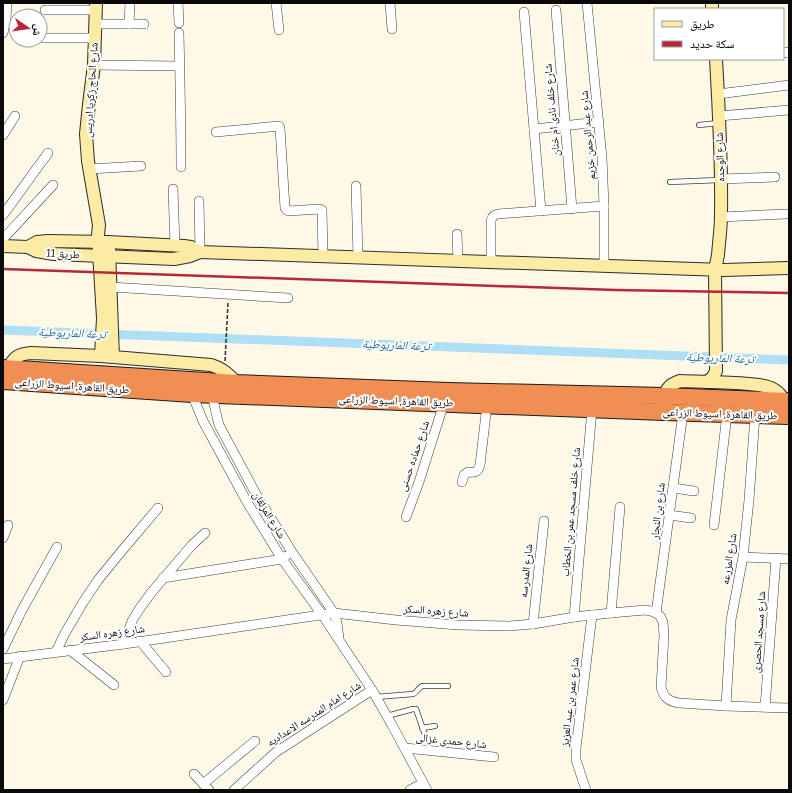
<svg xmlns="http://www.w3.org/2000/svg" width="792" height="793" viewBox="0 0 792 793" font-family="Bitter,'Noto Naskh Arabic',serif">
<rect width="100%" height="100%" fill="#fef8e7"/>
<g fill="none" stroke-linecap="round" stroke-linejoin="round">
<polyline stroke="#aedff4" stroke-width="9" points="3,330 789,360"/>
<g stroke="#3d3d3d" stroke-width="6">
<g id="lane">
<polyline points="699,125 719,123"/>
<polyline points="670,182 720,180"/>
<path d="M376,697L413,694C417,693 418,688 422,686H448"/>
<polyline points="387,716 413,709 416,709 425,735"/>
<polyline points="422,728 435,726"/>
</g>
</g>
<g stroke="#3d3d3d" stroke-width="10">
<g id="street">
<polyline points="178,3 179,23"/>
<polyline points="276,3 279,30"/>
<polyline points="390,3 392,29"/>
<polyline points="587,3 602,158 604,206 604,266"/>
<polyline points="45,10 95,10"/>
<polyline points="556,10 572,209"/>
<polyline points="524,12 541,211"/>
<polyline points="95,24 144,24"/>
<polyline points="129,24 130,3"/>
<polyline points="3,33 6,20 7,3"/>
<path d="M179,33C180,78 181,123 181,167"/>
<polyline points="42,38 95,38"/>
<polyline points="783,53 789,52"/>
<polyline points="94,65 179,66"/>
<polyline points="718,94 789,85"/>
<polyline points="719,116 789,110"/>
<polyline points="534,129 599,122"/>
<polyline points="216,132 279,126 280,128 285,208 288,211 320,209 322,210 323,256"/>
<polyline points="3,135 15,116"/>
<polyline points="89,169 141,166"/>
<polyline points="721,179 775,177"/>
<polyline points="356,186 358,257"/>
<polyline points="173,189 175,245"/>
<polyline points="199,201 200,252"/>
<polyline points="3,215 48,153"/>
<polyline points="721,217 786,214"/>
<polyline points="457,234 458,261"/>
<polyline points="3,239 53,185"/>
<path d="M491,262V221C492,216 494,215 498,214L604,206"/>
<polyline points="111,287 288,298"/>
<polyline points="192,394 203,421 247,502 282,559 323,616 372,690 392,725 427,790"/>
<polyline points="212,395 217,417 219,425 257,496 292,552 334,613 337,623 339,638"/>
<path d="M462,482L464,475L468,472C475,473 478,472 480,465L487,405"/>
<polyline points="673,488 694,491"/>
<polyline points="669,515 691,518"/>
<polyline points="406,517 419,482 444,403"/>
<polyline points="714,525 727,414"/>
<polyline points="3,538 8,525"/>
<polyline points="743,557 789,559"/>
<polyline points="163,578 282,559 286,556"/>
<polyline points="611,613 620,507"/>
<polyline points="656,613 683,413"/>
<polyline points="574,617 592,409"/>
<polyline points="533,624 544,521"/>
<polyline points="140,641 166,672"/>
<polyline points="124,644 132,621 138,611 151,593 192,545 205,533"/>
<polyline points="3,649 22,610 57,547"/>
<polyline points="70,650 114,685"/>
<polyline points="56,652 64,635 82,604 98,580 120,553 158,508"/>
<path d="M3,659L124,644L334,613L396,620L458,625L509,626L533,624L574,617L611,613L645,610L651,611L656,613L660,616L663,622L664,635L661,687C664,698 668,701 679,703L726,706L789,708"/>
<polyline points="3,700 20,656"/>
<polyline points="726,706 731,620 743,557 749,500 755,415"/>
<polyline points="765,707 776,558"/>
<polyline points="405,748 494,757"/>
<polyline points="194,774 209,790"/>
<polyline points="203,784 255,741"/>
<polyline points="234,790 276,752 372,690"/>
<polyline points="410,790 423,783"/>
<polyline points="586,790 576,760 576,748 592,615"/>
</g>
</g>
<g stroke="#2c2c2c" stroke-width="14">
<g id="secondary">
<polyline points="96,3 94,65 89,104 86,134 88,161 99,225 98,235 103,318 101,356"/>
<polyline points="712,3 712,9"/>
<polyline points="3,246 28,247 37,242 48,241 108,242 184,246 191,247 200,252 724,270 789,268"/>
<polyline points="28,247 36,251 54,254 174,259 190,256 200,252"/>
<polyline points="109,249 113,357"/>
<path d="M8,369C14,357 18,354 31,353L101,356L211,365C222,368 229,375 237,383"/>
<path d="M707,382L713,377L716,371L715,270L718,255C719,242 721,228 721,215C722,163 719,111 716,59"/>
<path d="M664,403C665,390 668,385 680,381C703,382 726,382 749,384C757,385 766,385 773,389C780,393 784,398 783,406"/>
</g>
</g>
<g stroke="#1b1b1b" stroke-width="18">
<g id="highway">
<polyline points="3,368 237,383 449,391 664,396 789,401"/>
<polyline points="3,381 192,394 664,412 789,416"/>
</g>
</g>
<polyline stroke="#2c2c2c" stroke-width="1.5" stroke-dasharray="4 2" stroke-linecap="butt" points="225,361 228,303"/>
<use href="#lane" stroke="#fff" stroke-width="4.5"/>
<use href="#street" stroke="#fff" stroke-width="9"/>
<use href="#secondary" stroke="#fceba4" stroke-width="12"/>
<use href="#highway" stroke="#f08e54" stroke-width="16"/>
<polyline stroke="#b4283a" stroke-width="2.5" points="3,269 615,290 789,293"/>
</g>
<g text-anchor="middle" dominant-baseline="central" stroke-width="4" stroke-linejoin="round" paint-order="stroke">
<g font-size="11" fill="#0a0a0a" stroke="#fff">
<text transform="translate(91 90) rotate(-86)">شارع الحاج زكريا ادريس</text>
<text transform="translate(552 110) rotate(-95)">شارع خلف نادى ام خنان</text>
<text transform="translate(588 135) rotate(-95)">شارع عبد الرحمن خزيم</text>
<text transform="translate(720 157) rotate(-92)">شارع الوحده</text>
<text transform="translate(63 254) rotate(3)">طريق 11</text>
<text transform="translate(72 386) rotate(4)">طريق القاهرة, اسيوط الزراعى</text>
<text transform="translate(396 401) rotate(2)">طريق القاهرة, اسيوط الزراعى</text>
<text transform="translate(720 414) rotate(2)">طريق القاهرة, اسيوط الزراعى</text>
<text transform="translate(414 456) rotate(-71)">شارع حماده حسنى</text>
<text transform="translate(658 511) rotate(-83)">شارع بن النجار</text>
<text transform="translate(571 512) rotate(-85)">شارع خلف مسجد عمر بن الخطاب</text>
<text transform="translate(269 515) rotate(59)">شارع المزلقان</text>
<text transform="translate(729 559) rotate(-81)">شارع المزرعه</text>
<text transform="translate(526 571) rotate(-84)">شارع المدرسه</text>
<text transform="translate(436 611) rotate(4)">شارع زهره السكر</text>
<text transform="translate(759 632) rotate(-86)">شارع مسجد الحصرى</text>
<text transform="translate(112 633) rotate(-8)">شارع زهره السكر</text>
<text transform="translate(570 702) rotate(-83)">شارع عمر بن عبد العزيز</text>
<text transform="translate(314 714) rotate(-33)">شارع امام المدرسه الاعداديه</text>
<text transform="translate(451 741) rotate(6)">شارع حمدى غزالى</text>
</g>
<g font-size="12" font-style="italic" fill="#196a96" stroke="#fff">
<text transform="translate(72 333) rotate(2)">ترعة الماريوطية</text>
<text transform="translate(396 345) rotate(2)">ترعة الماريوطية</text>
<text transform="translate(720 358) rotate(2)">ترعة الماريوطية</text>
</g>
</g>
<rect width="792" height="793" fill="none" stroke="#0a0a0a" stroke-width="8"/>
<rect x="654" y="8" width="130" height="52" fill="#ffffff" stroke="#9d9d9d"/>
<rect x="662" y="21" width="20" height="6" fill="#fceba4" stroke="#9d9d9d"/>
<text x="690" y="28" font-size="12" fill="#0a0a0a">طريق</text>
<rect x="662" y="41" width="20" height="6" fill="#b4283a" stroke="#9d9d9d"/>
<text x="690" y="48" font-size="12" fill="#0a0a0a">سكة حديد</text>
<g transform="translate(28 28) rotate(103)"><circle r="19" fill="#ffffff" stroke="#9d9d9d"/>
<path d="M0-3L7 15L0 10L-7 15Z" fill="#b4283a"/>
<text y="-6" font-size="11" font-weight="bold" text-anchor="middle" fill="#0a0a0a">ش</text>
</g>
</svg>
